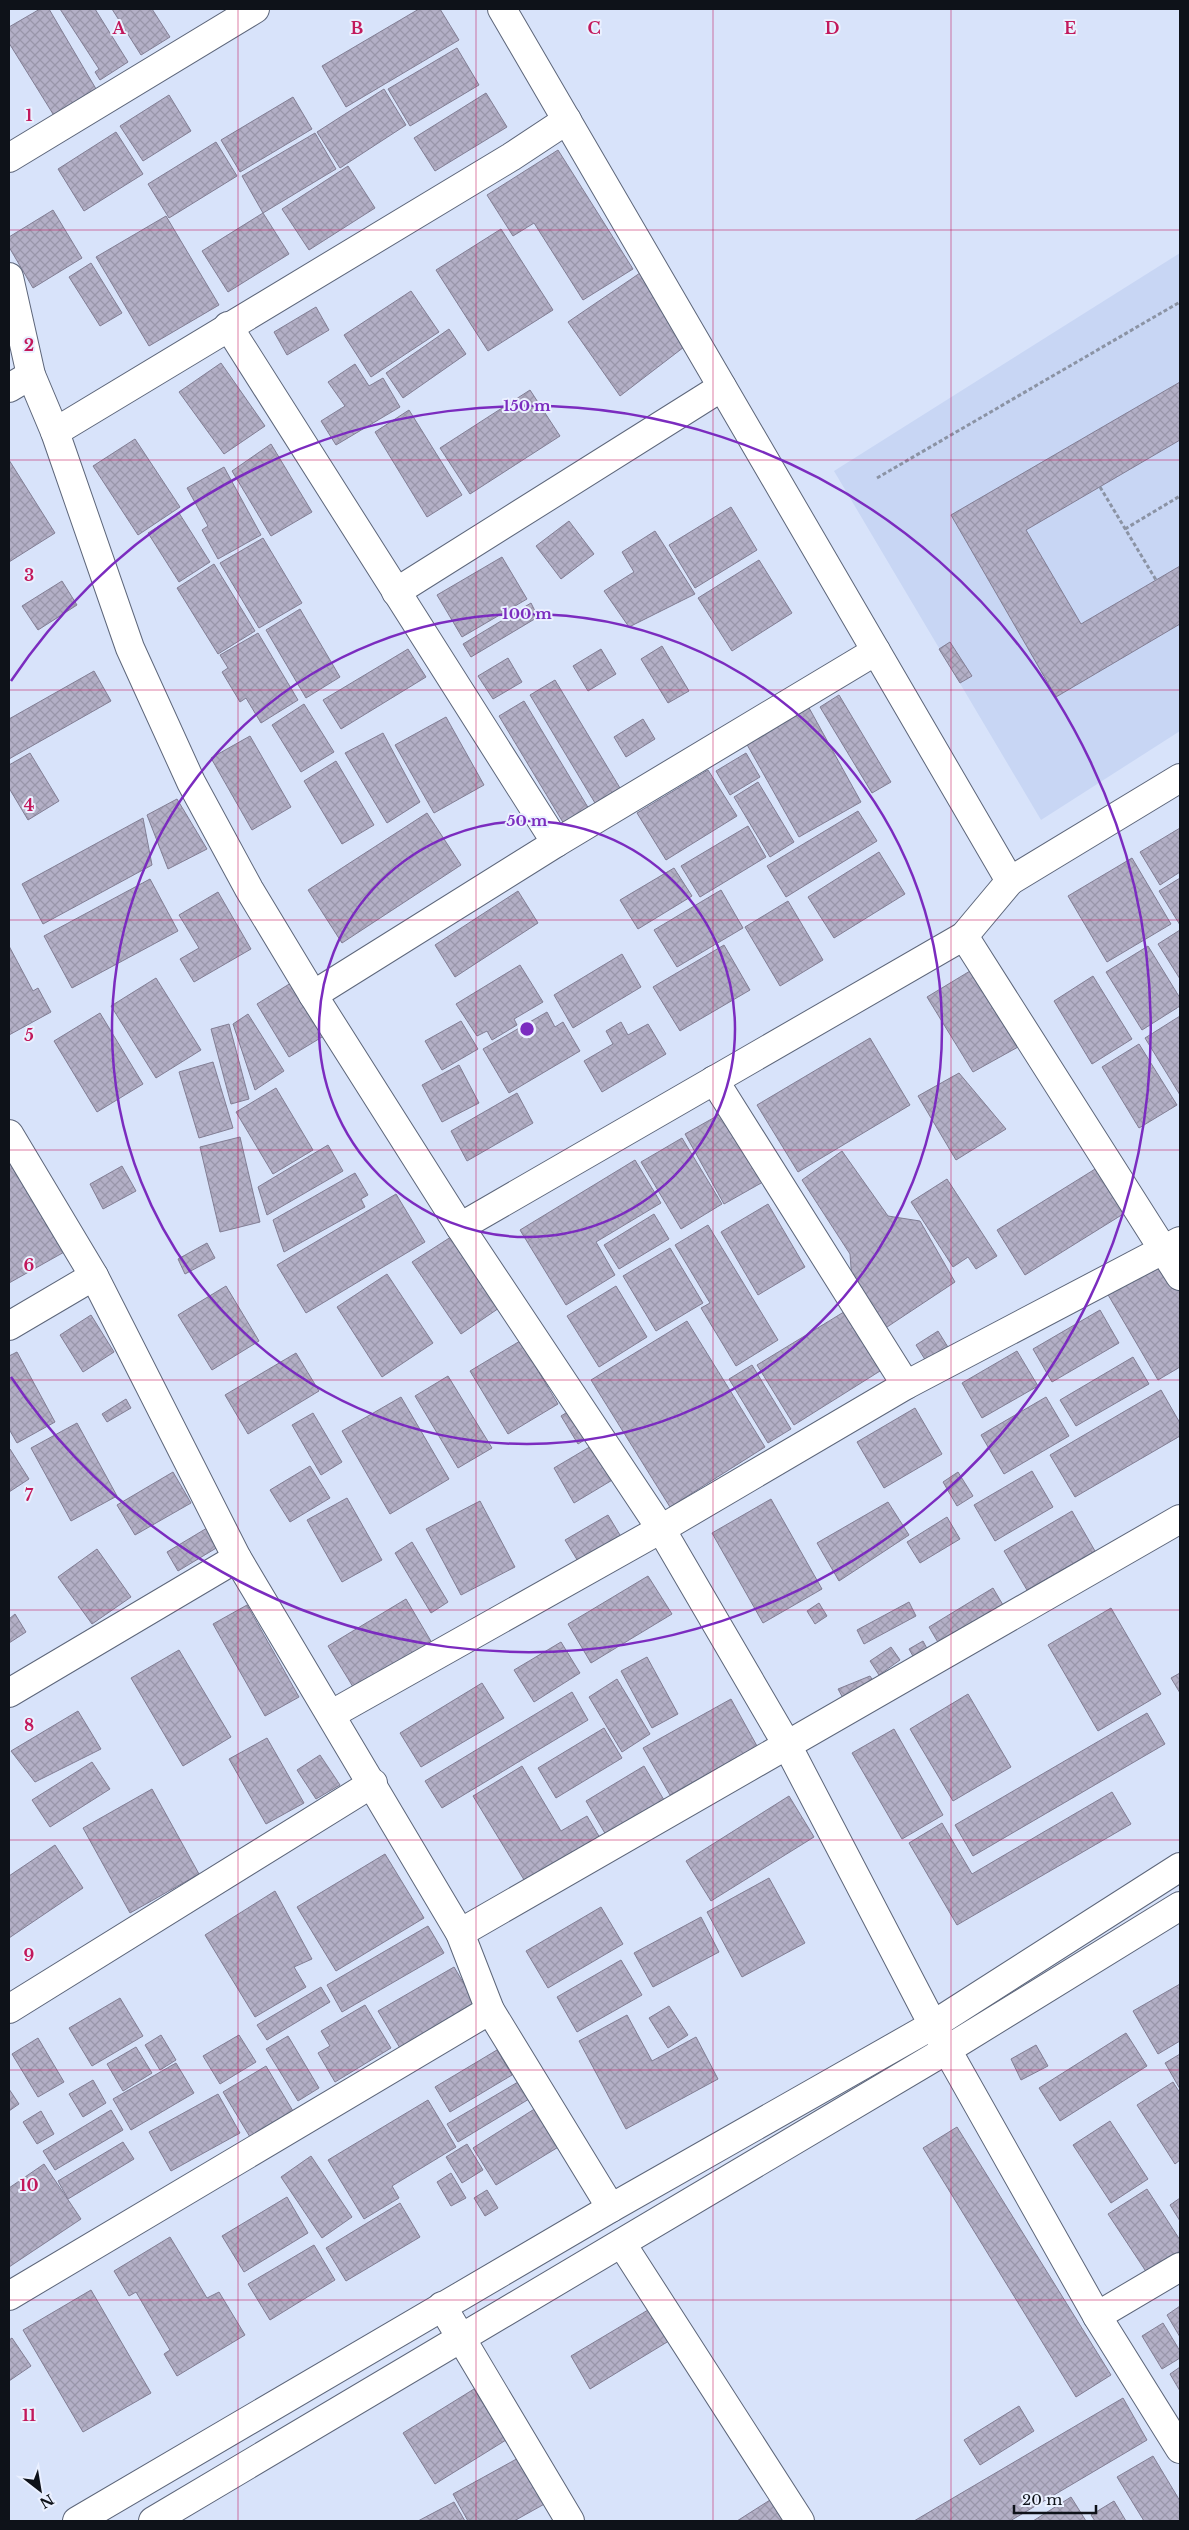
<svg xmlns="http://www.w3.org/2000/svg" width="1189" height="2530" viewBox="0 0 1189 2530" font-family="'Libre Baskerville',serif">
<defs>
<pattern id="building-cross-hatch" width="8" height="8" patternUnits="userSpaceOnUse" patternTransform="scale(1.25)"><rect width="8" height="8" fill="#b3afc6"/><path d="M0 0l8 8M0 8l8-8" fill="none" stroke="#9996aa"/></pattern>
</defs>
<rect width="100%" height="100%" fill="#d8e3fa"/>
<polygon fill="#c8d6f4" points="1180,253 1180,731 1041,820 834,471"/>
<g fill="url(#building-cross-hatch)" stroke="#827e94">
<polygon points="40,9 49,9 99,94 58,122 9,43 9,27"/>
<polygon points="60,9 95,9 128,62 100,80 95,72 99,69"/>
<polygon points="112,9 152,9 170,37 141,55"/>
<polygon points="419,9 440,9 459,40 346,107 322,66"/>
<polygon points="457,48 479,85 410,126 388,89"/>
<polygon points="384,89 406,125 340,168 317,132"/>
<polygon points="486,93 507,127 435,171 414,138"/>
<polygon points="169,95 191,131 143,161 120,126"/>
<polygon points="293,97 312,129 240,172 221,140"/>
<polygon points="116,132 143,174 84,211 58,169"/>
<polygon points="315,133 336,169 263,213 242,176"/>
<polygon points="216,142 237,176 169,218 148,184"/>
<polygon points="558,150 633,269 583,300 534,223 513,236 487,195"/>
<polygon points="348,166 375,208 309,250 282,209"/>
<polygon points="53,210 82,258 33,288 9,247 9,237"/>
<polygon points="263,213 289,254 228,292 202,251"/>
<polygon points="166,216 219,305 149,346 96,257"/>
<polygon points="501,229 553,310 488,351 436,270"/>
<polygon points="91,263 122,313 100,326 69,277"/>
<polygon points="640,273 684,347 620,396 568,322"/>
<polygon points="411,291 439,332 371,377 344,335"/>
<polygon points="316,307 329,330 287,355 274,332"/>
<polygon points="449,329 466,354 403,398 386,373"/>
<polygon points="221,363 265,426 224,454 179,392"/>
<polygon points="355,364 369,386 383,378 400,407 336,445 321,421 345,406 328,382"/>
<polygon points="1180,382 1180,440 1026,530 1081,624 1180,566 1180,624 1056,697 951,515"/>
<polygon points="530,390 560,436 470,494 440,448"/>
<polygon points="409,410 462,495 427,517 375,432"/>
<polygon points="135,439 180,507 138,535 93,466"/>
<polygon points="271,444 312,512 271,536 232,471"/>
<polygon points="9,460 55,533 9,562"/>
<polygon points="224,467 261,535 218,559 202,530 208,526 187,488"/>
<polygon points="731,507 757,550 695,588 669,545"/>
<polygon points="179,513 210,562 179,582 148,533"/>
<polygon points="569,521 594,554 561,579 536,546"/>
<polygon points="655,531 695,594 629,627 604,591 634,572 622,552"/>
<polygon points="263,538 302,603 259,628 220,563"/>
<polygon points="502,557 527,599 462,637 437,595"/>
<polygon points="759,560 792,613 732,651 698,598"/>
<polygon points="214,564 255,631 218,654 177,588"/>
<polygon points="62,581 77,605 38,630 22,606"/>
<polygon points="531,603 538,617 471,657 463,644"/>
<polygon points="300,609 340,677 306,698 266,630"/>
<polygon points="258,633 298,700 261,723 246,698 240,702 222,672 228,668 220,655"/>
<polygon points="950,642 972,676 960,683 939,649"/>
<polygon points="662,646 689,691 668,703 641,659"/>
<polygon points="408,649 426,677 341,729 323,700"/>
<polygon points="601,649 616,674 588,691 573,666"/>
<polygon points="508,658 522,682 493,699 478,676"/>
<polygon points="94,671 111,701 9,759 9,719"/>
<polygon points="555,680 620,788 595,803 530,695"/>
<polygon points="839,695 891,782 872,793 820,707"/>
<polygon points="524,701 589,809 564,824 499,716"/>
<polygon points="304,704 334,752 301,772 272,725"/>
<polygon points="808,706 861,802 799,837 745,741"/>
<polygon points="446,717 484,785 434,813 395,745"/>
<polygon points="643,719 655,739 626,757 614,737"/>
<polygon points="383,733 420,802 387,823 345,753"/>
<polygon points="250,736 291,807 252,830 211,758"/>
<polygon points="30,753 59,801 28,820 9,788 9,765"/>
<polygon points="746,753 760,777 730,795 716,771"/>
<polygon points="336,761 374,825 342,844 304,781"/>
<polygon points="708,770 737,816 666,860 637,813"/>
<polygon points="758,782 794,842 770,857 734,797"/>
<polygon points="177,799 207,849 168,869 147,815"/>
<polygon points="858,811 877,841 786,897 767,866"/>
<polygon points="427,813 461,865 342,943 308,890"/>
<polygon points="143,818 152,865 43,924 22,884"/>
<polygon points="748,826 766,857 700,897 681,866"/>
<polygon points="1180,828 1180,872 1160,885 1140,852"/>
<polygon points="879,852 905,894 834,938 808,897"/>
<polygon points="1132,858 1171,924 1107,962 1068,896"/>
<polygon points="674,868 692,896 638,929 620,900"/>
<polygon points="1180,878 1180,925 1159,891"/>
<polygon points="150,879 178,931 72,988 44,936"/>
<polygon points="721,890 743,928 677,967 654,930"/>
<polygon points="518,891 538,923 455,977 435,945"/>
<polygon points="218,892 251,949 194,982 180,959 199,948 179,915"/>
<polygon points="788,901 823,960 780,986 745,927"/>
<polygon points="1180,930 1180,979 1158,944"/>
<polygon points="724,945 750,990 680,1031 653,987"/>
<polygon points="9,946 33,991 38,988 51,1012 9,1035"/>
<polygon points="1148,946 1180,998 1180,1006 1142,1030 1106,972"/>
<polygon points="622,954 641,987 573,1028 554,995"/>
<polygon points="520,965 543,1002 514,1019 517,1025 492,1040 487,1031 477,1036 456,1004"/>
<polygon points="970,971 1018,1047 973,1072 927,997"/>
<polygon points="1093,976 1132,1039 1092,1064 1054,1001"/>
<polygon points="156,978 201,1050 156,1078 111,1006"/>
<polygon points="299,978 332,1031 289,1057 257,1004"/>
<polygon points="547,1012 555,1027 563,1022 580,1051 509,1093 483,1049"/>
<polygon points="100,1013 143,1084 97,1112 54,1041"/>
<polygon points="248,1014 284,1071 255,1090 233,1024"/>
<polygon points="1180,1016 1180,1095 1145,1038"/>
<polygon points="461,1021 478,1049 442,1070 425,1041"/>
<polygon points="621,1022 628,1035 648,1024 666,1054 602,1092 584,1061 613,1044 606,1031"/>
<polygon points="229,1024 249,1099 231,1104 211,1029"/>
<polygon points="870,1038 910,1105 798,1172 757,1105"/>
<polygon points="1139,1044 1177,1105 1139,1128 1102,1067"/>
<polygon points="213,1062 233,1128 199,1138 179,1072"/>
<polygon points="459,1065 479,1103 442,1122 422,1085"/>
<polygon points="959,1073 1006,1129 956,1160 918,1096"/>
<polygon points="276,1088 313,1150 273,1174 236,1112"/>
<polygon points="517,1093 533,1123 467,1161 451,1131"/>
<polygon points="731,1108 770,1178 724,1204 685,1134"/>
<polygon points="240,1137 260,1222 220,1232 200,1147"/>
<polygon points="682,1138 722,1204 681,1229 641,1162"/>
<polygon points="328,1145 343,1171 267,1215 258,1187"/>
<polygon points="9,1150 66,1251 9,1283"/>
<polygon points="842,1151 888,1216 920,1221 955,1282 884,1329 852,1280 850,1254 802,1180"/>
<polygon points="635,1160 661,1203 596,1242 615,1275 566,1305 520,1230"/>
<polygon points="122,1166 136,1191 103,1209 90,1184"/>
<polygon points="1100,1166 1128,1211 1025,1275 997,1230"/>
<polygon points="355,1173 368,1195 361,1199 365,1207 284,1252 273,1220"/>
<polygon points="947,1179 997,1256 976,1269 968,1257 953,1267 911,1202"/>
<polygon points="396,1194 425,1242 306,1313 277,1265"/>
<polygon points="768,1204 805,1267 758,1295 721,1232"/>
<polygon points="654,1214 669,1239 619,1269 604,1245"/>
<polygon points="708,1225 778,1340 736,1366 701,1308 710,1303 675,1245"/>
<polygon points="454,1235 502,1306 461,1334 412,1262"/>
<polygon points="207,1243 215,1258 185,1274 178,1259"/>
<polygon points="670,1248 703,1303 656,1331 623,1276"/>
<polygon points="1165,1259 1180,1285 1180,1367 1158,1380 1107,1293"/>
<polygon points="387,1274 433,1343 382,1377 337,1307"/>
<polygon points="226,1286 259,1341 212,1370 178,1315"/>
<polygon points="616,1286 647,1337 599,1367 567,1316"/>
<polygon points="852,1307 888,1366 794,1425 757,1365"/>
<polygon points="1100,1310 1119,1343 1052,1382 1033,1349"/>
<polygon points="91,1315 114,1352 83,1372 60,1335"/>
<polygon points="687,1321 765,1447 670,1507 591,1380"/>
<polygon points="938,1331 951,1352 929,1366 916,1345"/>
<polygon points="520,1341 558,1404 508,1434 470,1371"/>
<polygon points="1017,1351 1038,1386 982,1418 962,1383"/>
<polygon points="17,1352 55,1422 17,1443 9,1429 9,1356"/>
<polygon points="296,1353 319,1391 248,1434 225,1395"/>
<polygon points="1133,1357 1149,1384 1076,1426 1060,1400"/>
<polygon points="752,1365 791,1429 768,1443 729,1379"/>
<polygon points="448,1376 492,1448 458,1468 415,1396"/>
<polygon points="1161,1390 1180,1423 1180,1436 1075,1497 1050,1455"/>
<polygon points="401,1397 449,1479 390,1514 342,1431"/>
<polygon points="1046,1397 1069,1436 1004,1474 981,1435"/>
<polygon points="126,1399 131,1408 107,1422 102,1414"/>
<polygon points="574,1408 591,1436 578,1444 561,1416"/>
<polygon points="915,1408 942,1454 884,1488 857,1442"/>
<polygon points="313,1413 342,1462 321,1475 292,1425"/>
<polygon points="77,1423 117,1496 71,1521 31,1448"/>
<polygon points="598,1442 619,1476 574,1503 554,1468"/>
<polygon points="10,1449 29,1479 9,1492 9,1450"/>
<polygon points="310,1466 330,1498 290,1522 270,1490"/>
<polygon points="1032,1471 1053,1507 995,1541 974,1505"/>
<polygon points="173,1472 191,1503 135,1535 117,1505"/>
<polygon points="958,1472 973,1496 957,1506 943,1482"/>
<polygon points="347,1498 382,1560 342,1582 307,1520"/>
<polygon points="771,1499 822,1589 763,1623 712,1533"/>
<polygon points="480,1501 515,1567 461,1595 426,1529"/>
<polygon points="888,1502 909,1535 839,1581 817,1543"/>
<polygon points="1072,1511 1095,1551 1027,1590 1004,1551"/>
<polygon points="608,1515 626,1545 584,1571 565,1540"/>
<polygon points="947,1517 960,1539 920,1563 907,1542"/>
<polygon points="207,1528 218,1547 178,1571 167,1552"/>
<polygon points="412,1542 448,1602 431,1613 395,1553"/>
<polygon points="97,1549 131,1597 92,1624 58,1577"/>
<polygon points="648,1576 672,1614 591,1663 568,1624"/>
<polygon points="993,1588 1003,1605 939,1644 929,1627"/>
<polygon points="406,1599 435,1648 358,1695 328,1646"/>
<polygon points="909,1602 916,1616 864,1644 857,1630"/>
<polygon points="819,1603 827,1616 815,1624 807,1611"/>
<polygon points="247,1605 299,1697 265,1716 213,1624"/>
<polygon points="1111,1608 1161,1694 1098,1731 1048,1645"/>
<polygon points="15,1614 26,1632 9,1643 9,1619"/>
<polygon points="923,1641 932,1658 918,1665 909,1649"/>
<polygon points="561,1642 580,1673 534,1702 514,1670"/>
<polygon points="891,1647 900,1660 879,1675 870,1661"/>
<polygon points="179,1650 231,1737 183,1766 131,1678"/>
<polygon points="647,1657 678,1714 652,1728 621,1671"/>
<polygon points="1180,1673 1180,1693 1171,1678"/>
<polygon points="870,1676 876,1685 843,1698 838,1689"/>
<polygon points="617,1679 650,1734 622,1752 589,1697"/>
<polygon points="482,1683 504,1718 421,1767 400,1733"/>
<polygon points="572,1692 588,1720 442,1808 425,1781"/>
<polygon points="968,1694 1011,1767 953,1801 910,1729"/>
<polygon points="731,1699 757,1746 670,1795 643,1748"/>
<polygon points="78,1711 101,1749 35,1782 11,1751"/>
<polygon points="1147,1713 1165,1744 973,1856 955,1825"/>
<polygon points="604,1728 622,1758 556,1798 538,1768"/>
<polygon points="894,1729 943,1815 902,1839 852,1753"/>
<polygon points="267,1738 304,1803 266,1824 229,1759"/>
<polygon points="320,1755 340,1785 316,1799 297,1770"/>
<polygon points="92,1762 110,1789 50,1827 32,1800"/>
<polygon points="522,1766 561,1831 587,1816 603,1843 529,1888 473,1796"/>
<polygon points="644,1766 664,1800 606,1835 586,1801"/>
<polygon points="152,1789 199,1874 130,1913 83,1828"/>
<polygon points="1112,1792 1131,1824 957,1925 909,1843 942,1823 972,1874"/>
<polygon points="789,1796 814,1837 711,1901 686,1861"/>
<polygon points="55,1845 83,1888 9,1938 9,1876"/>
<polygon points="385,1854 424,1918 336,1971 297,1907"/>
<polygon points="769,1878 805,1943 742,1977 707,1912"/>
<polygon points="275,1891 312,1959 294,1967 306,1987 255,2017 205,1935"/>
<polygon points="601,1907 623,1944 548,1988 526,1951"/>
<polygon points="701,1917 719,1952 653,1987 634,1953"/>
<polygon points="428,1926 444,1953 342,2012 327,1985"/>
<polygon points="621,1960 642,1995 577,2032 557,1997"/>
<polygon points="454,1967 476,2004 400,2048 378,2011"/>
<polygon points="1180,1984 1180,2041 1158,2054 1133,2011"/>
<polygon points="321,1987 330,2002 267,2040 257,2025"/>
<polygon points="120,1998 143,2036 92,2066 69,2028"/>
<polygon points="365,2005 391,2048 335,2082 318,2053 330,2046 321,2031"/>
<polygon points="669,2006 688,2035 668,2048 649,2018"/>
<polygon points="627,2015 652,2061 696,2037 718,2079 626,2129 579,2041"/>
<polygon points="1126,2033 1147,2066 1060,2121 1039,2088"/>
<polygon points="161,2035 176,2060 160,2070 145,2045"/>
<polygon points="239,2035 256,2062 220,2084 203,2056"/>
<polygon points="288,2036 319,2088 298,2101 266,2049"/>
<polygon points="38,2038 64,2082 38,2097 12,2054"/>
<polygon points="1036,2045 1048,2066 1021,2080 1011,2059"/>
<polygon points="136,2047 152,2073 123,2091 107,2064"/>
<polygon points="497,2050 512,2075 450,2112 435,2087"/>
<polygon points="1180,2054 1180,2089 1165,2063"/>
<polygon points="176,2063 194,2093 131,2130 113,2099"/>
<polygon points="266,2066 293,2111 250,2137 223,2092"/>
<polygon points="93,2080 106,2103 83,2117 69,2094"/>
<polygon points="518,2082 529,2099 458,2142 447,2124"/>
<polygon points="1173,2082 1180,2093 1180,2160 1175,2164 1137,2105"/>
<polygon points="9,2089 19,2104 9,2111"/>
<polygon points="218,2094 240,2133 171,2171 149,2132"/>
<polygon points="428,2100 456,2147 392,2186 399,2198 364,2219 328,2160"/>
<polygon points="536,2108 560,2146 496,2185 473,2148"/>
<polygon points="111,2110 123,2130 55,2170 43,2151"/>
<polygon points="41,2111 54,2134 37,2144 23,2122"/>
<polygon points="1110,2121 1148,2179 1111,2203 1073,2145"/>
<polygon points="957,2127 1111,2375 1076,2397 923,2148"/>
<polygon points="123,2142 134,2159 68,2199 58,2181"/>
<polygon points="467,2144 483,2170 462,2183 446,2157"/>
<polygon points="311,2156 352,2217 322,2238 281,2177"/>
<polygon points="44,2164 81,2219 9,2267 9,2188"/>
<polygon points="451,2173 466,2198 451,2206 437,2182"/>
<polygon points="1147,2189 1180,2240 1180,2251 1147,2273 1108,2214"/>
<polygon points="487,2190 498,2208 485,2216 474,2198"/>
<polygon points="287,2197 308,2233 244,2272 222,2236"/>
<polygon points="1180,2198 1180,2221 1170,2205"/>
<polygon points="400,2203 420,2237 346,2281 326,2248"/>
<polygon points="170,2237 207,2298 219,2292 245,2335 177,2376 164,2354 170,2350 136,2292 129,2296 114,2271"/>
<polygon points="314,2245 335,2280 270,2320 248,2284"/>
<polygon points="91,2290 151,2393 83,2432 23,2330"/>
<polygon points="658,2304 677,2336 590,2389 571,2356"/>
<polygon points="1180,2306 1180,2337 1167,2315"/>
<polygon points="1163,2323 1180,2351 1180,2358 1162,2369 1142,2336"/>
<polygon points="12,2338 31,2366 9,2381 9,2340"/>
<polygon points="1180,2367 1180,2391 1170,2374"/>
<polygon points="474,2389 506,2440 435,2484 403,2433"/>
<polygon points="1123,2398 1147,2440 1010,2521 914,2521"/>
<polygon points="1019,2406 1034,2431 980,2465 964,2440"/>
<polygon points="522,2456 548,2502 514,2521 468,2521 453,2494"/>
<polygon points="1153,2456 1180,2501 1180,2521 1144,2521 1117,2477"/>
<polygon points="1071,2497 1086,2521 1033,2521"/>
<polygon points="770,2500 783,2521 737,2521"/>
<polygon points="1114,2501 1126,2521 1095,2521 1091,2515"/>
<polygon points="454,2502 465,2521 418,2521"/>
</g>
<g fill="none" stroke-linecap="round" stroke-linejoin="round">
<g stroke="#5d667a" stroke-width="30">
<g id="street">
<polyline points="502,9 1010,881 1180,778"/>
<polyline points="9,158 255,9"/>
<polyline points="9,277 31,375 55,432 130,648 191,782 249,889 313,995 460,1227 661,1529 786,1743 933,2025 1097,2316 1180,2449"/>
<polyline points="228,326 556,843 313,995"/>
<polyline points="9,388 31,375"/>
<polyline points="55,432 511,157 567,120"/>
<polyline points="396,592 722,387"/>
<polyline points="556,843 876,651"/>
<polyline points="964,936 1180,1276"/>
<polyline points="714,1080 906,1385"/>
<polyline points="9,1134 94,1276 237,1558 460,1933 490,2010 611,2208"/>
<polyline points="460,1227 964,936 1010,881"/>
<polyline points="9,1326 94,1276"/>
<polyline points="9,1693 237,1558"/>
<polyline points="332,1714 661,1529 906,1385 1180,1241"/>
<polyline points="460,1933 1180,1519"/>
<polyline points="9,2009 373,1783"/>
<polyline points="622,2244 800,2521"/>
<polyline points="9,2296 490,2010"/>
<polyline points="442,2306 570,2521"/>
<polyline points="1097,2316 1180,2267"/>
</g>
</g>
<g stroke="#5d667a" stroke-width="30">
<g id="secondary">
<polyline points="77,2521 611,2208 933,2025 1180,1867"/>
<polyline points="153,2521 948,2049 1180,1906"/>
</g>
</g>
<g stroke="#8b93a4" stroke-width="3" stroke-dasharray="4 2.5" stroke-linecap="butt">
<polyline points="877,478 1180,302"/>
<polyline points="1100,487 1156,580"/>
<polyline points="1125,529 1180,496"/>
</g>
<use href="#street" stroke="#fff" stroke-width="28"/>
<use href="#secondary" stroke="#fff" stroke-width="28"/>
</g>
<path fill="none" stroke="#c2185b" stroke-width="1" stroke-opacity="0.55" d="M238,9V2521M476,9V2521M713,9V2521M951,9V2521M9,230H1180M9,460H1180M9,690H1180M9,920H1180M9,1150H1180M9,1380H1180M9,1610H1180M9,1840H1180M9,2070H1180M9,2300H1180"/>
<g fill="none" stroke="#7b2cbf" stroke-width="2.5">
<circle cx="527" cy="1029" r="208"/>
<circle cx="527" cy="1029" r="415"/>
<path d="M11 681A623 623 0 1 1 11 1377"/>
</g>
<g font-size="16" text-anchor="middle" font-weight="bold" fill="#c2185b" stroke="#eaf0ff" stroke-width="4" stroke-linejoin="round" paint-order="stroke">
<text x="119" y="34">A</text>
<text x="357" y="34">B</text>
<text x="594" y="34">C</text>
<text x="832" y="34">D</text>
<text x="1070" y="34">E</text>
<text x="29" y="121">1</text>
<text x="29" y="351">2</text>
<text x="29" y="581">3</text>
<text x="29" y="811">4</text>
<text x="29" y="1041">5</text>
<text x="29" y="1271">6</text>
<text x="29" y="1501">7</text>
<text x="29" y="1731">8</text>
<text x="29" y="1961">9</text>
<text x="29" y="2191">10</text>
<text x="29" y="2421">11</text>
</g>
<circle cx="527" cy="1029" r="8" fill="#7b2cbf" stroke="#eaf0ff" stroke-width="2.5"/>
<g font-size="15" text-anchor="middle" font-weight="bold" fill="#7b2cbf" stroke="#eaf0ff" stroke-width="4" stroke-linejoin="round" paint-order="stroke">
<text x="527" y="411">150 m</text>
<text x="527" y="619">100 m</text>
<text x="527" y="826">50 m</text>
</g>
<rect width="1189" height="2530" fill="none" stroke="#0e1219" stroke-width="20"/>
<g transform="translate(40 2490) rotate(149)" stroke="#eaf0ff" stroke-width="4" paint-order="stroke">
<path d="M0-4L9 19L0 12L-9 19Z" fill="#0e1219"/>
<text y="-8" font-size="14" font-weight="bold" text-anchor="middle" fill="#0e1219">N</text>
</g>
<path d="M1014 2505v8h82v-8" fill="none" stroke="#0e1219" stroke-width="2.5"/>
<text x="1022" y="2505" font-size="15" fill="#0e1219" stroke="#eaf0ff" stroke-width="4" paint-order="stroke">20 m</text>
</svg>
